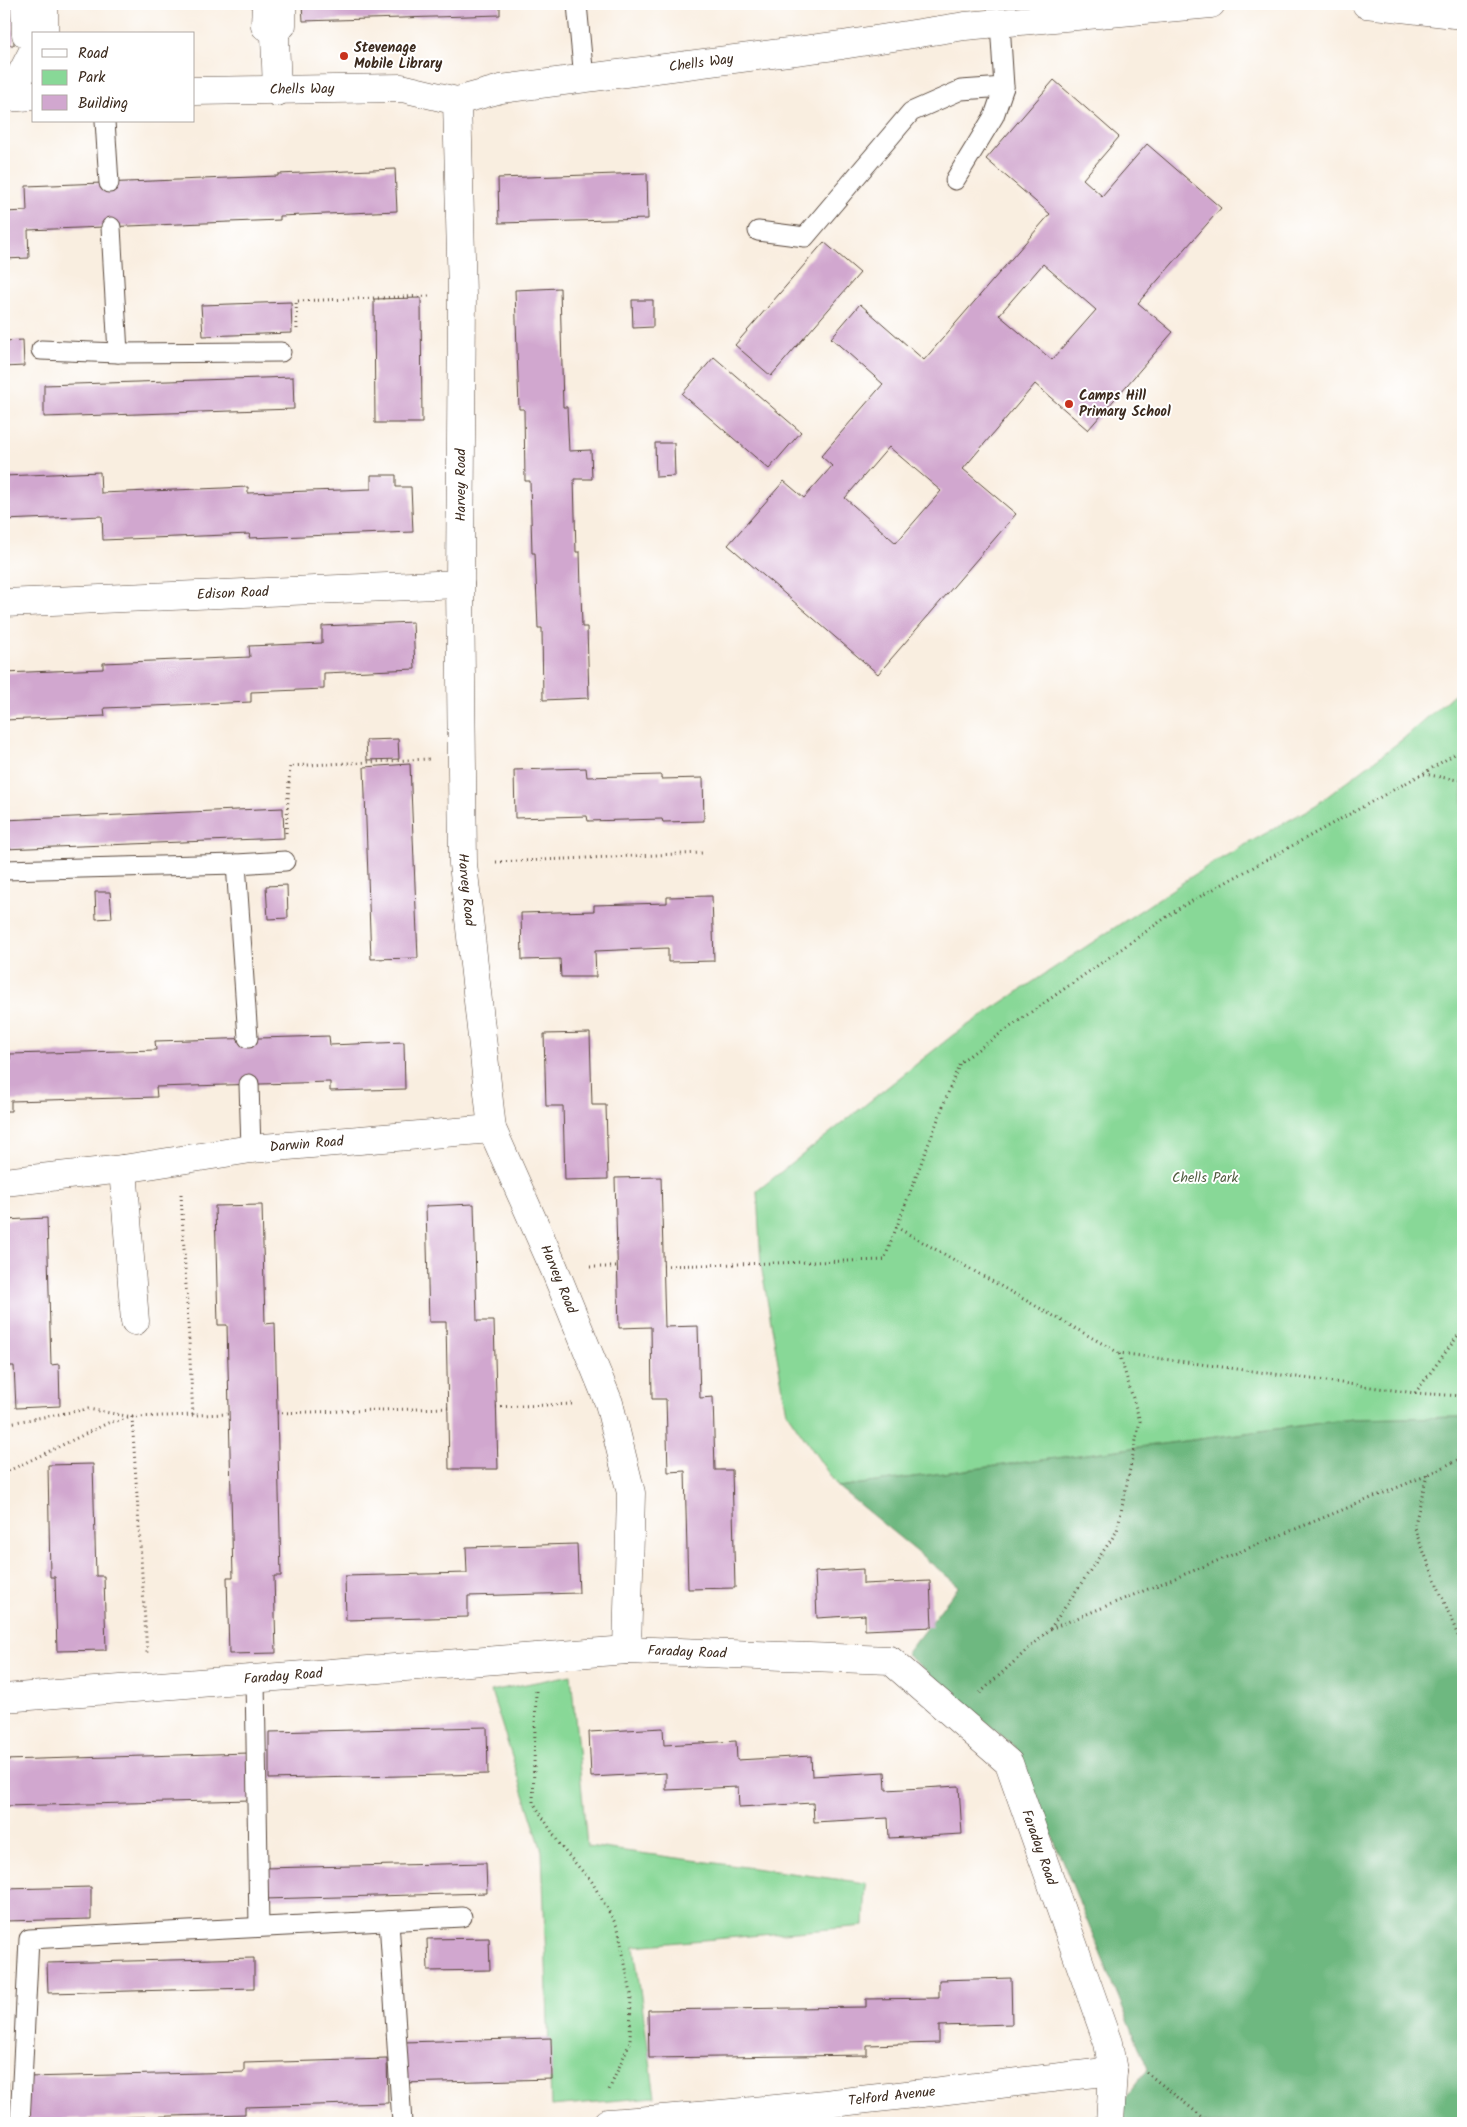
<svg xmlns="http://www.w3.org/2000/svg" width="1467" height="2127" viewBox="0 0 1467 2127" font-family="Kalam,sans-serif">
<rect width="100%" height="100%" fill="#fff"/>
<filter id="ink" filterUnits="userSpaceOnUse"><feTurbulence type="fractalNoise" baseFrequency=".02" numOctaves="2"/><feDisplacementMap in="SourceGraphic" scale="10" xChannelSelector="R" yChannelSelector="G"/><feConvolveMatrix kernelMatrix="1 2 1 2 8 2 1 2 1" color-interpolation-filters="sRGB"/></filter>
<filter id="wash" filterUnits="userSpaceOnUse"><feTurbulence type="fractalNoise" baseFrequency=".0096" numOctaves="4" result="noise"/><feDisplacementMap in="SourceGraphic" scale="20" xChannelSelector="R" yChannelSelector="G"/><feGaussianBlur stdDeviation="1.12" result="paint"/><feColorMatrix in="noise" values="0 0 0 0 0 0 0 0 0 0 0 0 0 0 0 0 0 1.4 0 .05"/><feComposite in="paint" operator="in"/></filter>
<g filter="url(#wash)">
<rect width="100%" height="100%" fill="#f9eee0"/>
<g fill="#88d897" stroke="#62815a">
<polygon points="1463,686 1463,1417 1351,1419 838,1487 787,1413 761,1265 757,1191 953,1035 1206,867 1316,805 1403,739"/>
<polygon points="571,1675 587,1846 866,1883 864,1926 634,1946 655,2097 551,2106 542,1851 491,1691"/>
</g>
<polygon fill="#6eb880" stroke="#54714f" points="1463,1417 1463,2123 1105,2123 1148,2069 1016,1748 906,1654 959,1586 838,1487 1352,1419"/>
<g id="blocks">
<g fill="#d1a7cf" fill-rule="evenodd">
<polygon points="4,4 13,4 14,45 4,45"/>
<polygon points="302,4 500,4 500,15 303,21"/>
<path d="M1054,80L1119,137L1083,179L1102,196L1147,144L1221,208L1138,303L1173,332L1088,430L1035,384L963,469L1016,514L878,674L728,545L784,481L804,498L832,466L821,456L883,384L831,338L860,304L924,360L1050,214L986,159ZM1043,264L1096,310L1052,360L999,315ZM889,447L941,491L896,543L845,498Z"/>
<polygon points="395,169 397,211 280,216 280,220 28,230 29,258 4,259 4,212 27,211 26,186 278,176 278,174"/>
<polygon points="647,173 648,219 499,223 498,178"/>
<polygon points="824,242 860,273 771,376 735,345"/>
<polygon points="560,288 563,407 567,407 569,451 591,450 592,479 574,479 576,552 580,552 582,627 587,627 589,698 543,700 542,628 538,628 535,553 532,553 530,481 525,481 524,409 519,409 515,290"/>
<polygon points="421,298 422,423 375,423 374,299"/>
<polygon points="632,300 653,300 653,327 633,328"/>
<polygon points="291,302 292,333 203,336 201,305"/>
<polygon points="23,340 24,366 4,367 4,341"/>
<polygon points="714,357 801,432 769,469 682,394"/>
<polygon points="293,377 294,409 44,417 44,385"/>
<polygon points="655,443 674,443 675,476 656,477"/>
<polygon points="100,472 101,493 248,487 248,493 371,489 371,475 396,475 396,487 411,487 413,532 249,538 250,534 103,540 102,516 4,520 4,476"/>
<polygon points="413,622 415,669 324,673 324,689 251,692 251,702 104,708 105,716 4,720 4,673 103,669 103,663 250,657 249,646 322,643 322,626"/>
<polygon points="398,739 399,759 367,760 366,740"/>
<polygon points="410,764 418,958 371,959 364,767"/>
<polygon points="586,768 587,777 661,775 661,779 703,778 704,821 663,822 662,819 588,821 587,816 515,818 514,770"/>
<polygon points="283,808 284,838 4,849 4,820"/>
<polygon points="287,885 288,918 268,919 266,886"/>
<polygon points="95,892 110,892 112,918 96,919"/>
<polygon points="712,896 714,961 668,962 668,948 595,951 596,977 561,977 560,959 522,960 521,913 594,911 594,905 667,903 667,897"/>
<polygon points="590,1033 592,1105 606,1105 608,1179 565,1180 563,1106 546,1106 544,1034"/>
<polygon points="329,1036 330,1045 404,1042 405,1089 330,1091 330,1082 156,1087 157,1097 11,1101 11,1111 4,1111 4,1066 10,1066 10,1054 156,1050 155,1041"/>
<polygon points="661,1177 665,1327 698,1326 700,1398 713,1397 715,1470 732,1470 735,1588 688,1589 685,1471 668,1472 666,1399 652,1399 651,1327 619,1328 615,1178"/>
<polygon points="474,1204 477,1321 494,1321 498,1469 449,1469 446,1322 429,1322 426,1206"/>
<polygon points="262,1205 265,1324 275,1323 281,1576 274,1576 276,1653 229,1654 227,1577 233,1577 227,1325 218,1325 215,1206"/>
<polygon points="47,1218 51,1365 59,1364 60,1406 16,1408 14,1366 5,1366 4,1220"/>
<polygon points="93,1464 96,1576 104,1576 106,1650 57,1651 55,1577 50,1577 48,1465"/>
<polygon points="577,1544 579,1593 468,1596 468,1617 346,1620 345,1576 467,1573 466,1547"/>
<polygon points="863,1569 863,1584 930,1581 932,1627 865,1630 865,1615 817,1618 815,1572"/>
<polygon points="487,1727 488,1774 269,1779 269,1732"/>
<polygon points="663,1728 664,1745 736,1741 737,1760 811,1756 812,1776 885,1772 886,1790 959,1786 962,1834 889,1838 888,1818 814,1822 813,1803 739,1807 738,1787 666,1790 666,1773 591,1777 589,1732"/>
<polygon points="249,1753 251,1800 4,1806 4,1760"/>
<polygon points="486,1863 487,1893 264,1899 263,1868"/>
<polygon points="91,1887 91,1919 4,1921 4,1889"/>
<polygon points="489,1938 490,1970 428,1971 427,1939"/>
<polygon points="254,1958 254,1988 48,1993 47,1963"/>
<polygon points="1011,1978 1012,2024 939,2026 939,2043 867,2045 867,2055 649,2058 648,2010 866,2007 866,1999 939,1998 939,1980"/>
<polygon points="551,2038 552,2079 403,2083 403,2042"/>
<polygon points="387,2059 388,2103 245,2107 245,2114 27,2120 26,2077 244,2072 244,2063"/>
<polygon points="4,2082 8,2082 9,2123 4,2123"/>
</g>
</g>
</g>
<g filter="url(#ink)">
<use href="#blocks" fill-opacity="0" stroke="#58473b" stroke-width="1"/>
<g fill="none" stroke-linecap="round" stroke-linejoin="round">
<g stroke="#58473b" stroke-width="21">
<g id="lane">
<polyline points="577,4 584,79"/>
<polyline points="105,121 109,183"/>
<polyline points="955,180 994,116 1004,87 1000,23"/>
<polyline points="111,227 118,353"/>
<polyline points="758,231 805,237 911,112 961,90 1004,87"/>
<polyline points="41,350 118,353 281,352"/>
<polyline points="236,864 248,1038"/>
<polyline points="4,870 236,864 285,861"/>
<polyline points="249,1084 251,1149"/>
<polyline points="255,1679 259,1927"/>
<polyline points="389,1921 402,2123"/>
<polyline points="20,2123 29,1939 462,1917"/>
</g>
</g>
<g stroke="#58473b" stroke-width="29">
<g id="street">
<polyline points="25,4 26,34 44,33 44,4"/>
<polyline points="266,4 265,26 282,25 282,4"/>
<polyline points="275,36 277,92"/>
<polyline points="9,98 34,49"/>
<path id="s1" d="M457,101L462,295L460,584L463,864L492,1129L554,1268L609,1403L631,1493L627,1650"/>
<path id="s2" d="M4,603L460,584"/>
<polyline points="123,1169 135,1321"/>
<path id="s3" d="M4,1182L123,1169L251,1149L492,1129"/>
<path id="s4" d="M4,1698L627,1650L890,1660L1009,1763L1108,2043L1113,2071L1110,2123"/>
<path id="s5" d="M607,2123C776,2112 945,2090 1113,2071"/>
</g>
</g>
<g stroke="#58473b" stroke-width="29">
<g id="secondary">
<polyline points="1366,4 1463,15"/>
<path id="s6" d="M194,91L402,88L457,101L501,89L842,45L965,26L1211,4"/>
<polyline points="4,98 34,96"/>
</g>
</g>
<g stroke="#58473b" stroke-width="3" stroke-dasharray="1 4" stroke-linecap="butt">
<polyline points="297,329 296,301 429,296"/>
<polyline points="1424,774 1463,781"/>
<polyline points="286,833 290,766 429,759"/>
<polyline points="496,862 702,853"/>
<polyline points="181,1194 193,1415"/>
<polyline points="896,1227 1119,1353 1415,1393 1463,1396"/>
<polyline points="663,1266 884,1260 960,1062 1181,907 1424,773 1463,749"/>
<polyline points="590,1267 618,1267"/>
<polyline points="1415,1393 1463,1329"/>
<polyline points="496,1407 573,1404"/>
<polyline points="277,1413 448,1408"/>
<polyline points="4,1424 88,1409 132,1417 147,1653"/>
<polyline points="4,1473 108,1423 132,1417 229,1414"/>
<polyline points="1427,1475 1414,1528 1463,1648"/>
<polyline points="1050,1629 1428,1475 1463,1457"/>
<polyline points="536,1691 533,1802 562,1848 592,1882 618,1928 631,1994 630,2042 609,2090"/>
<polyline points="980,1693 1050,1629 1117,1531 1140,1421 1119,1353"/>
<polyline points="1146,2072 1210,2123"/>
</g>
<use href="#lane" stroke="#fff" stroke-width="19"/>
<use href="#street" stroke="#fff" stroke-width="28"/>
<use href="#secondary" stroke="#fff" stroke-width="28"/>
</g>
</g>
<g fill="#c8321e" stroke="#fff" stroke-width="2">
<circle cx="344" cy="56" r="5"/>
<circle cx="1069" cy="404" r="5"/>
</g>
<g text-anchor="middle" dominant-baseline="central" stroke-width="4" stroke-linejoin="round" paint-order="stroke">
<g font-size="14" font-weight="bold" fill="#3b2a1e" stroke="#fff" text-anchor="start">
<text x="354" y="48">Stevenage<tspan x="354" dy="16">Mobile Library</tspan></text>
<text x="1079" y="396">Camps Hill<tspan x="1079" dy="16">Primary School</tspan></text>
</g>
<g font-size="14" fill="#3b2a1e" stroke="#fff">
<text stroke="none"><textPath href="#s6" startOffset="512">Chells Way</textPath></text>
<text stroke="none"><textPath href="#s6" startOffset="108">Chells Way</textPath></text>
<text transform="translate(461 485) rotate(-90)">Harvey Road</text>
<text stroke="none"><textPath href="#s2" startOffset="229">Edison Road</textPath></text>
<text stroke="none"><textPath href="#s1" startOffset="789">Harvey Road</textPath></text>
<text stroke="none"><textPath href="#s3" startOffset="305">Darwin Road</textPath></text>
<text stroke="none"><textPath href="#s1" startOffset="1194">Harvey Road</textPath></text>
<text stroke="none"><textPath href="#s4" startOffset="685">Faraday Road</textPath></text>
<text stroke="none"><textPath href="#s4" startOffset="280">Faraday Road</textPath></text>
<text stroke="none"><textPath href="#s4" startOffset="1135">Faraday Road</textPath></text>
<text stroke="none"><textPath href="#s5" startOffset="286">Telford Avenue</textPath></text>
</g>
<g font-size="14" fill="#525e42" stroke="#fff">
<text x="1205" y="1178">Chells Park</text>
</g>
</g>
<rect width="1467" height="2127" fill="none" stroke="#fff" stroke-width="20"/>
<rect x="32" y="32" width="162" height="90" fill="#ffffff" stroke="#b1aaa5"/>
<rect x="42" y="49" width="25" height="8" fill="#ffffff" stroke="#b1aaa5"/>
<text x="78" y="58" font-size="15" fill="#3b2a1e">Road</text>
<rect x="42" y="70" width="25" height="15" fill="#88d897" stroke="#b1aaa5"/>
<text x="78" y="82" font-size="15" fill="#3b2a1e">Park</text>
<rect x="42" y="95" width="25" height="15" fill="#d1a7cf" stroke="#b1aaa5"/>
<text x="78" y="108" font-size="15" fill="#3b2a1e">Building</text>
</svg>
